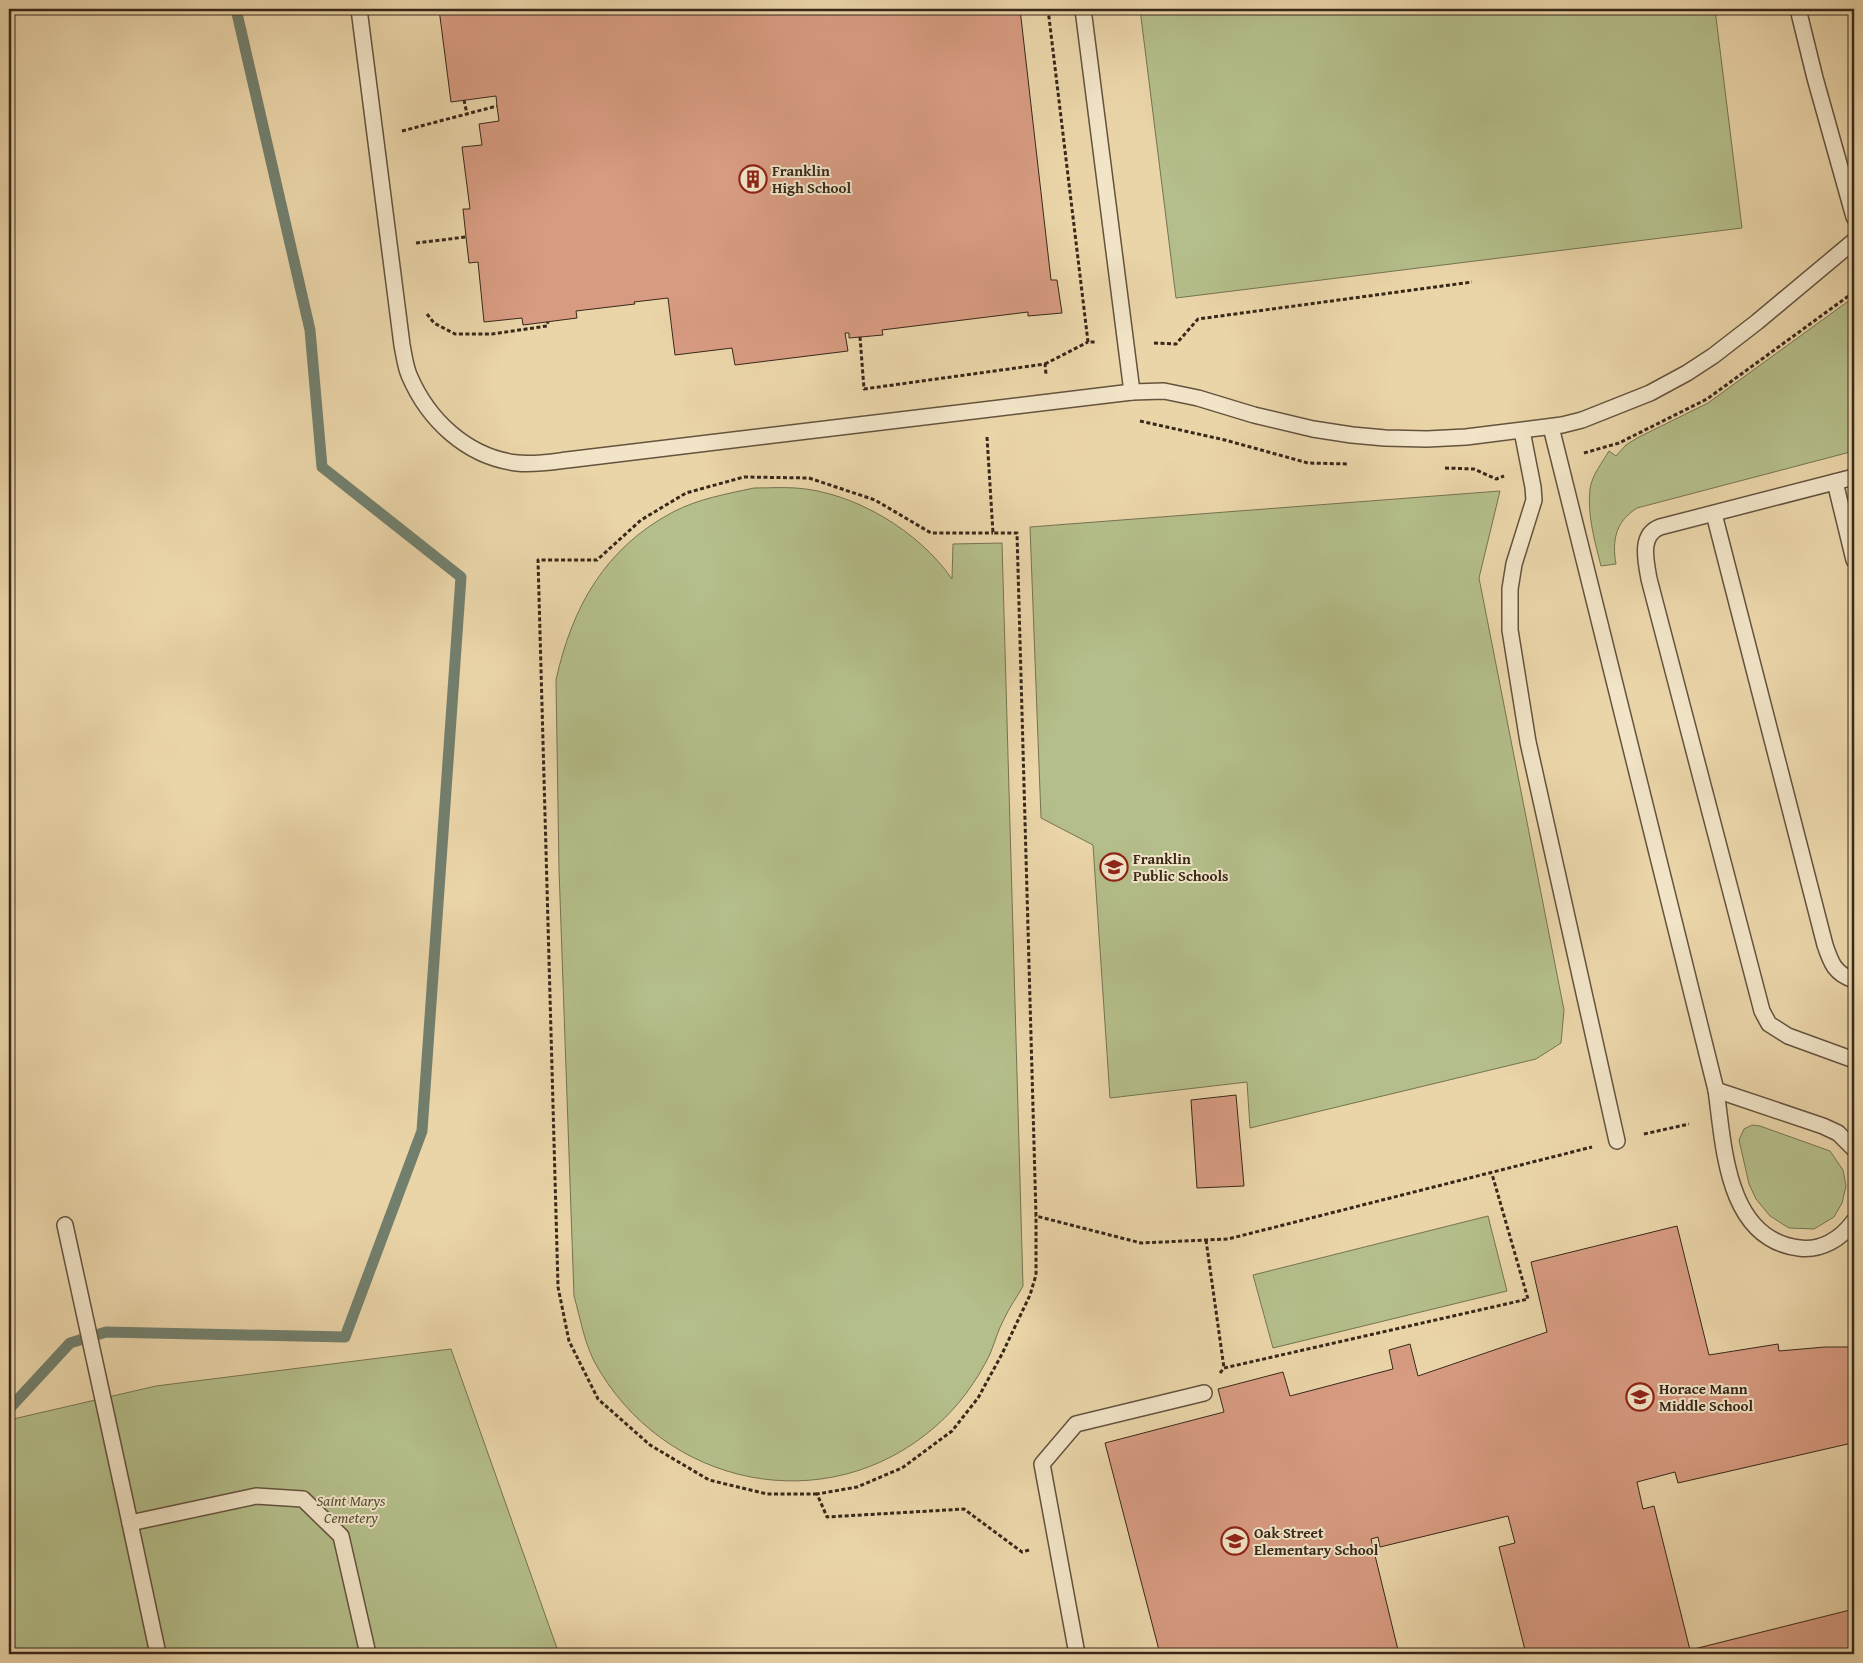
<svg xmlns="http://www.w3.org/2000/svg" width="1863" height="1663" viewBox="0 0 1863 1663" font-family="'Gentium Book Plus',serif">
<rect width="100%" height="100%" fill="#ead5a9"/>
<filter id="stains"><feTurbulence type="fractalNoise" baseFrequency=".004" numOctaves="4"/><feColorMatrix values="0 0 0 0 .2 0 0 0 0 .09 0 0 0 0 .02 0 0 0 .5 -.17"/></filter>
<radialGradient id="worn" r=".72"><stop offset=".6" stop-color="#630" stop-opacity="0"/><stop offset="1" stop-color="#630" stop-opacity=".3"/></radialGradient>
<g fill="#b4be8a" stroke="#767352">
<polygon points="1140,9 1715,9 1742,228 1176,298"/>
<path d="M1854,297V451L1637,508C1615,522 1612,541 1616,564L1601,566C1595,542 1587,515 1590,489C1592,475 1602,463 1609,451L1616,456L1626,445L1637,438L1708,403Z"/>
<path d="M754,488C768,488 782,487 796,488C854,492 919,531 952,579L953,544L1002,543L1023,1286C1017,1297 1009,1308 1004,1319C998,1330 995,1342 990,1354C977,1381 958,1407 936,1426C827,1522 662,1487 594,1361C584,1341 580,1317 574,1296L559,869L556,680C572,607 605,548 673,512C698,499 726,494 754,488Z"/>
<polygon points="1500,491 1479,578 1564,1010 1561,1043 1536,1059 1250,1128 1247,1082 1110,1098 1093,845 1041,818 1030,527"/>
<polygon points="1752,1125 1760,1126 1830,1151 1843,1170 1846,1186 1842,1203 1834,1217 1814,1229 1789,1228 1770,1216 1756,1199 1749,1184 1739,1140 1744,1129"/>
<polygon points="1488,1216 1507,1291 1273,1348 1253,1275"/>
<polygon points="451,1349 559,1654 9,1654 9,1420 156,1386"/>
</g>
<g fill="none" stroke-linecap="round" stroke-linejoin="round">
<polyline stroke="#727f6d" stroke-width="11" points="9,1409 70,1343 106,1332 345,1337 422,1131 461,577 322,467 310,330 236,9"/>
</g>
<g fill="#d79b81" stroke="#38281a">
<polygon points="439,9 1020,9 1051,280 1057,280 1062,313 1028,316 1028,312 882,330 883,335 849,338 849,333 845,333 848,351 735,365 732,348 675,355 668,298 634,302 635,304 576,311 577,318 523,325 522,318 484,322 478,262 469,263 466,237 463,209 470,209 462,147 482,145 479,124 499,121 497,106 496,96 451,102"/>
<polygon points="1236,1095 1244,1186 1197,1188 1191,1100"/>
<polygon points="1677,1226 1709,1355 1778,1344 1779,1351 1825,1347 1854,1347 1854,1451 1852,1443 1678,1483 1675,1472 1637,1482 1643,1509 1654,1506 1690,1650 1854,1609 1854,1654 1526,1654 1499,1547 1515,1543 1508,1516 1380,1547 1378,1537 1371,1539 1399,1654 1160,1654 1105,1443 1224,1412 1218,1389 1283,1372 1290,1396 1393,1369 1389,1350 1410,1344 1418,1376 1547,1332 1531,1262"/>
</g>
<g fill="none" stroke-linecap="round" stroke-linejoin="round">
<g stroke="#64533e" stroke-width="18">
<g id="lane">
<path d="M359,9L402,345C404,355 405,365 409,375C428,420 467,457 517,463C533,465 551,462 567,460L1132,392L1164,391L1198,398L1254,415L1313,429L1352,435L1385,438L1427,439L1466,437L1562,425L1582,420L1650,393L1687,373L1713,356L1757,322L1854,241"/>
<polyline points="1083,9 1132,392"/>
<polyline points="1798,9 1815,78 1854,217"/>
<path d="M1551,427L1716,1090C1724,1146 1726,1239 1799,1248C1821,1251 1841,1239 1854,1221"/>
<polyline points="1522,431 1533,487 1534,500 1514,564 1510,589 1510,630 1528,742 1617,1141"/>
<path d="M1854,477L1660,527C1639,535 1646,561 1649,579L1762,1011L1769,1024L1788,1036L1854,1060"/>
<polyline points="1835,482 1854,560"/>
<path d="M1714,514L1825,945C1831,963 1835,974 1854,980"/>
<polyline points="1716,1090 1823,1126 1838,1133 1854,1149"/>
<polyline points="65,1225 130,1523"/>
<polyline points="158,1654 130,1523 256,1496 303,1499 341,1536 368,1654"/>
<polyline points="1077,1654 1042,1464 1076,1424 1204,1393"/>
</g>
</g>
<g stroke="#38281a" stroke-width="3" stroke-dasharray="4 2.5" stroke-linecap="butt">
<polyline points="1048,9 1088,342 1097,342"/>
<polyline points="464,100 467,114"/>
<polyline points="402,131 497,106"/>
<polyline points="416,243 466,237"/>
<polyline points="427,314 434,323 455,334 492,334 547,326 548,322"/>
<polyline points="860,337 864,389 1045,364 1046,374"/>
<polyline points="1154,343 1176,344 1198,319 1472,282"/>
<polyline points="1045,364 1088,342"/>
<polyline points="1140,421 1225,440 1308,463 1349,464"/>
<polyline points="987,437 993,533 1017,533 1036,1216 1141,1243 1228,1239 1592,1147"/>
<polyline points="1584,453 1619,443 1707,399 1854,292"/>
<polyline points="1445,468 1474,469 1496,479 1504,476"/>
<polyline points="1644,1134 1689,1124"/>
<polyline points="1206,1240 1224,1368"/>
<polyline points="1220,1373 1224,1368 1528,1299 1492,1174"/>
<polyline points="817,1494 767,1494 709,1480 650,1445 598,1399 569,1341 558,1287 538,560 597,560 641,520 686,493 744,477 809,478 875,500 931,533 993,533"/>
<polyline points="1029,1550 1022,1552 964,1509 827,1517 817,1494 857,1487 902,1468 952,1431 978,1398 1002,1354 1030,1295 1036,1275 1036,1216"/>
</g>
<use href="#lane" stroke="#f1e4c7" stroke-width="15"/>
</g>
<defs>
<g id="building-ring" transform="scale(1.4375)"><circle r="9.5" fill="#f1e4c7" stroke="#8f2418" stroke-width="1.5"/><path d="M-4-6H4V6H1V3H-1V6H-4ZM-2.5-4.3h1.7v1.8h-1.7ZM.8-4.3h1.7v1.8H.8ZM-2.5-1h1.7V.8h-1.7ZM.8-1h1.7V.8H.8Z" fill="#8f2418"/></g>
<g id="school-ring" transform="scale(1.4375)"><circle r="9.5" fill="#f1e4c7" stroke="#8f2418" stroke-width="1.5"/><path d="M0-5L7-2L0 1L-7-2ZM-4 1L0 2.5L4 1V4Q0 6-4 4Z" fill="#8f2418"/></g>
</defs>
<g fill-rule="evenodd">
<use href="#building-ring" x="753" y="179"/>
<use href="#school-ring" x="1114" y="867"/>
<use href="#school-ring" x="1640" y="1397"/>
<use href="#school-ring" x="1235" y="1541"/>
</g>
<g text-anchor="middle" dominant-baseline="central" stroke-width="4" stroke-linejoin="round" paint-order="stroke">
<g font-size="15" font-weight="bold" fill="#38281a" stroke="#f1e4c7" text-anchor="start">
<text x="772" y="170">Franklin<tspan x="772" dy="17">High School</tspan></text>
<text x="1133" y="858">Franklin<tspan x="1133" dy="17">Public Schools</tspan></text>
<text x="1659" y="1388">Horace Mann<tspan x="1659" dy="17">Middle School</tspan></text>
<text x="1254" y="1532">Oak Street<tspan x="1254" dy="17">Elementary School</tspan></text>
</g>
<g font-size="15" font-style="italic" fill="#574e36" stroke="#f1e4c7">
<text x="351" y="1500">Saint Marys<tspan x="351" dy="17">Cemetery</tspan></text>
</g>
</g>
<rect width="1863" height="1663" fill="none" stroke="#ead5a9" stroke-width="30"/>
<rect x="10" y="10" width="1843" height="1643" fill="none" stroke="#38281a" stroke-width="2.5"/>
<rect x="15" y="15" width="1833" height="1633" fill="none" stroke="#38281a"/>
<rect width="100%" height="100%" filter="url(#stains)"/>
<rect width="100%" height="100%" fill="url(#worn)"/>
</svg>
